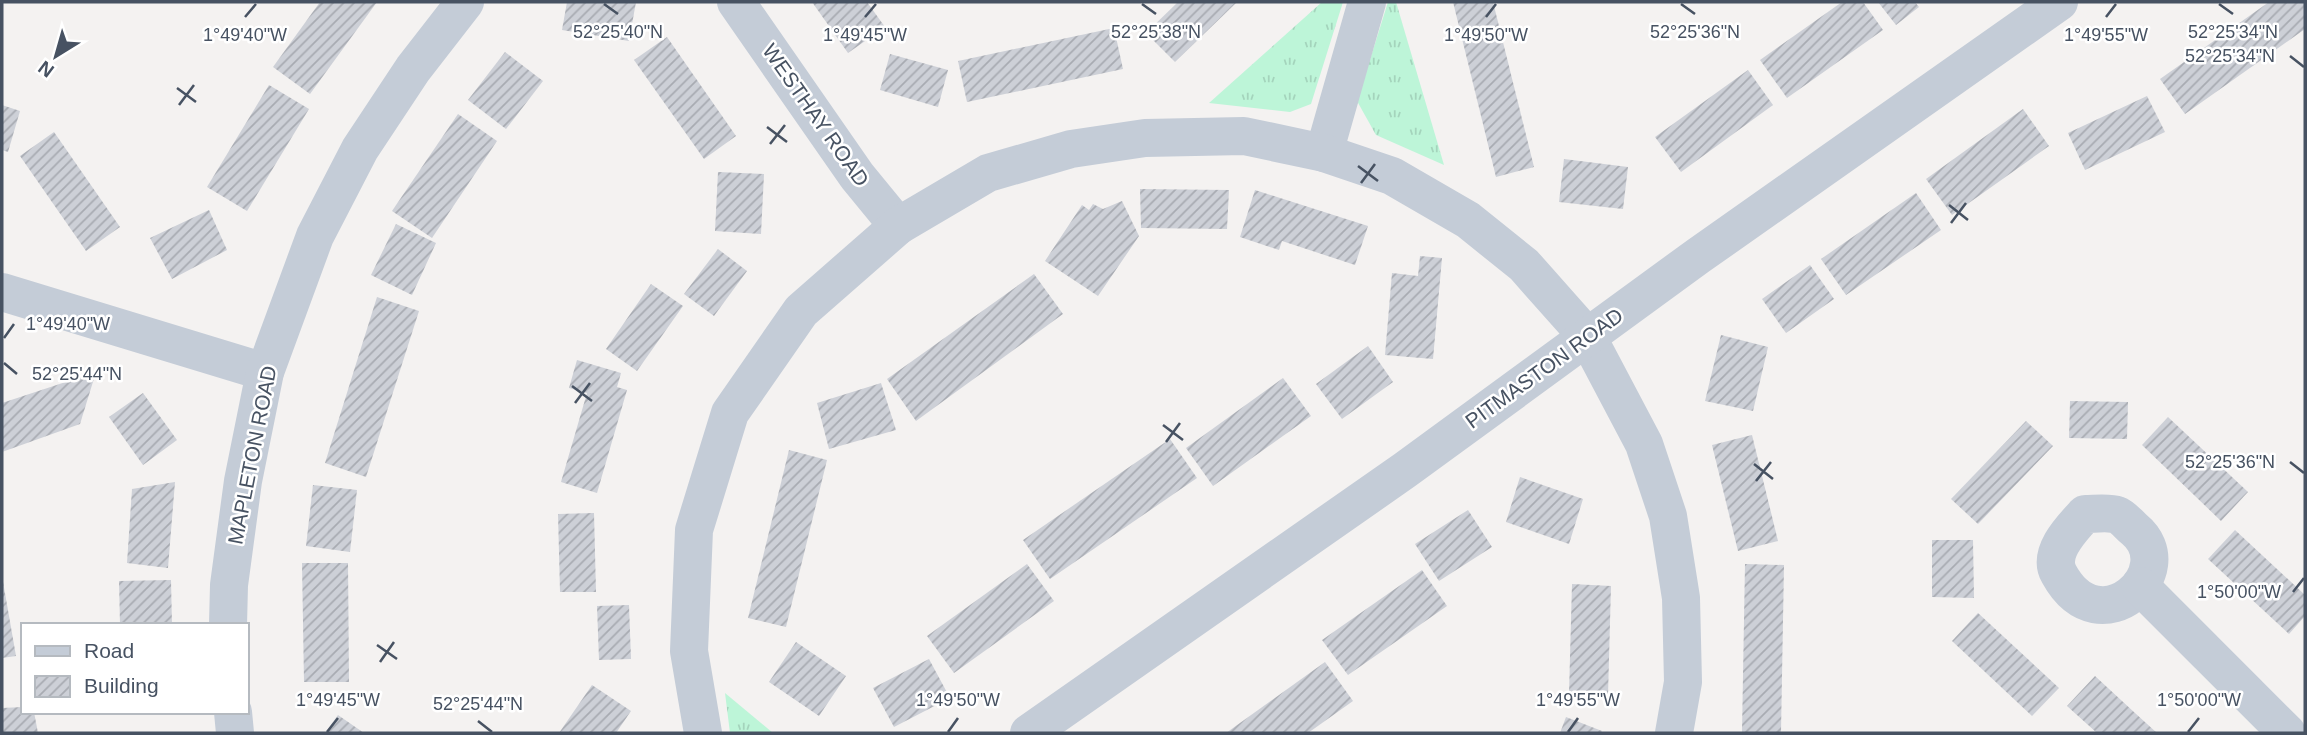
<svg xmlns="http://www.w3.org/2000/svg" width="2307" height="735" viewBox="0 0 2307 735" font-family="Arial,sans-serif">
<defs>
<pattern id="grass-tufts" width="24" height="20" patternUnits="userSpaceOnUse" patternTransform="scale(1.75)"><rect width="24" height="20" fill="#bdf5d8"/><path d="M3 7l-1-3M5 7V3M7 7l1-3M15 17l-1-3M17 17v-4M19 17l1-3" fill="none" stroke="#a4d4bc"/></pattern>
<pattern id="building-hatch" width="6" height="6" patternUnits="userSpaceOnUse" patternTransform="scale(1.75)"><rect width="6" height="6" fill="#cdd0d7"/><path d="M-1 1l2-2M0 6l6-6M5 7l2-2" fill="none" stroke="#a8abb2"/></pattern>
</defs>
<rect width="100%" height="100%" fill="#f4f2f1"/>
<g fill="url(#grass-tufts)">
<polygon points="1322,2 1343,2 1311,104 1290,112 1209,103"/>
<polygon points="1388,2 1396,2 1444,165 1376,135 1357,101"/>
<polygon points="725,693 773,733 730,733"/>
</g>
<g fill="url(#building-hatch)">
<polygon points="320,2 377,2 310,94 273,67"/>
<polygon points="567,2 636,2 629,41 562,30"/>
<polygon points="812,2 867,2 885,27 848,53"/>
<polygon points="1178,2 1237,2 1175,62 1146,33"/>
<polygon points="1453,2 1493,2 1534,167 1496,177"/>
<polygon points="1842,2 1863,2 1883,30 1787,98 1760,60"/>
<polygon points="1878,2 1915,2 1919,7 1896,25"/>
<polygon points="2269,2 2305,2 2305,29 2185,114 2160,79"/>
<polygon points="1114,28 1123,69 967,102 958,61"/>
<polygon points="667,37 736,136 704,159 634,60"/>
<polygon points="505,52 543,81 506,129 468,100"/>
<polygon points="890,54 948,70 938,107 880,90"/>
<polygon points="1748,70 1773,105 1681,172 1655,137"/>
<polygon points="269,85 309,109 247,211 207,187"/>
<polygon points="2147,96 2165,132 2085,170 2068,133"/>
<polygon points="2,105 20,111 8,152 2,150"/>
<polygon points="2023,109 2049,146 1952,215 1926,179"/>
<polygon points="458,114 497,141 432,238 392,211"/>
<polygon points="54,132 120,227 86,251 20,156"/>
<polygon points="1564,159 1628,167 1623,209 1559,202"/>
<polygon points="718,172 764,174 761,234 715,231"/>
<polygon points="1140,189 1229,190 1227,229 1141,228"/>
<polygon points="1255,190 1368,226 1355,265 1282,241 1279,250 1240,237"/>
<polygon points="1916,193 1941,230 1846,295 1821,259"/>
<polygon points="1122,201 1139,236 1098,296 1045,261 1082,205 1089,210 1093,204 1103,209"/>
<polygon points="209,210 227,250 172,279 150,238"/>
<polygon points="396,224 436,243 412,295 371,275"/>
<polygon points="718,249 747,271 714,316 684,294"/>
<polygon points="1420,256 1442,258 1433,359 1385,355 1392,273 1418,276"/>
<polygon points="1810,265 1834,299 1786,333 1762,299"/>
<polygon points="1034,274 1063,314 916,421 887,379"/>
<polygon points="651,284 683,306 637,371 606,349"/>
<polygon points="377,297 419,311 366,477 325,463"/>
<polygon points="1721,335 1768,347 1753,411 1705,401"/>
<polygon points="1368,346 1393,382 1342,419 1316,384"/>
<polygon points="577,360 621,373 617,387 627,390 597,493 561,482 587,393 569,388"/>
<polygon points="96,372 80,424 2,452 2,403"/>
<polygon points="1283,378 1311,416 1213,486 1186,448"/>
<polygon points="881,383 896,430 829,449 817,403"/>
<polygon points="143,393 177,440 143,465 109,417"/>
<polygon points="2070,401 2128,402 2127,439 2069,438"/>
<polygon points="2168,417 2248,492 2221,521 2142,445"/>
<polygon points="2026,421 2053,446 1978,524 1951,499"/>
<polygon points="1752,435 1778,541 1738,551 1712,445"/>
<polygon points="1170,439 1197,478 1050,579 1023,540"/>
<polygon points="789,450 827,460 786,627 748,618"/>
<polygon points="1520,477 1583,499 1569,544 1506,522"/>
<polygon points="175,482 168,568 127,563 132,489"/>
<polygon points="313,485 357,490 350,552 306,546"/>
<polygon points="1468,510 1492,547 1439,581 1415,544"/>
<polygon points="594,513 596,592 560,592 558,514"/>
<polygon points="2235,530 2305,595 2305,616 2289,634 2208,559"/>
<polygon points="1932,540 1973,540 1974,598 1932,597"/>
<polygon points="302,563 348,563 349,682 304,682"/>
<polygon points="1027,564 1054,601 954,673 927,636"/>
<polygon points="1745,564 1784,565 1781,732 1742,732"/>
<polygon points="1422,570 1447,606 1348,675 1322,640"/>
<polygon points="2,576 16,656 2,658"/>
<polygon points="171,580 172,625 120,625 119,581"/>
<polygon points="1572,584 1611,586 1608,695 1569,693"/>
<polygon points="629,605 631,659 599,660 597,606"/>
<polygon points="1978,613 2059,688 2032,716 1952,641"/>
<polygon points="796,642 846,676 819,716 769,682"/>
<polygon points="929,659 950,698 894,727 873,688"/>
<polygon points="1325,662 1353,701 1308,733 1226,733"/>
<polygon points="2095,676 2135,713 2157,733 2097,733 2067,706"/>
<polygon points="592,685 631,711 616,733 559,733"/>
<polygon points="23,707 23,712 34,712 38,733 2,733 2,708"/>
<polygon points="338,715 364,733 325,733"/>
<polygon points="1566,717 1602,731 1601,733 1560,733"/>
</g>
<g fill="none" stroke-linecap="round" stroke-linejoin="round">
<g stroke="#c4ccd7" stroke-width="38">
<polyline points="736,2 857,176 898,226"/>
<polyline points="1324,153 1367,2"/>
<polyline points="2,292 265,372"/>
<path d="M2085,514C2094,514 2109,512 2117,515C2123,517 2129,525 2134,529C2184,570 2100,649 2059,574C2047,553 2072,528 2085,514Z"/>
<polyline points="2140,586 2287,733"/>
<polyline points="228,625 229,585 243,481 265,372 315,236 360,149 413,69 465,2"/>
<polyline points="233,712 235,733"/>
<polyline points="703,733 689,651 694,530 730,413 801,311 898,226 988,173 1071,149 1145,138 1244,136 1324,153 1392,176 1468,220 1524,265 1587,336 1644,444 1668,516 1681,598 1683,682 1674,733"/>
<polyline points="1029,733 1405,470 1698,256 2059,2"/>
</g>
</g>
<path fill="none" stroke="#475262" stroke-width="2.5" d="M604,4L618,14M1142,4L1156,14M1681,4L1695,14M2219,4L2233,14M245,17L256,4M865,17L876,4M1486,17L1496,4M2106,17L2116,4M2290,56L2304,67M177,88L196,102M179,105L194,85M767,127L787,142M770,144L785,125M1358,166L1378,181M1361,183L1375,164M1949,205L1968,220M1951,223L1966,203M4,338L14,324M4,363L17,374M572,386L592,401M575,403L590,383M1163,425L1183,440M1166,442L1180,423M2290,462L2304,473M1754,464L1773,479M1756,481L1771,462M2293,592L2304,578M377,645L397,659M380,662L394,642M478,721L492,732M327,732L338,718M948,732L958,718M1568,732L1578,718M2188,732L2199,718"/>
<g text-anchor="middle" dominant-baseline="central" stroke-width="5" stroke-linejoin="round" paint-order="stroke">
<g font-size="21" fill="#475262" stroke="#fff">
<text transform="translate(816 115) rotate(55)">WESTHAY ROAD</text>
<text transform="translate(1544 368) rotate(-36)">PITMASTON ROAD</text>
<text transform="translate(252 455) rotate(-79)">MAPLETON ROAD</text>
</g>
</g>
<g font-size="18" text-anchor="middle" fill="#475262" stroke="#fff" stroke-width="5" stroke-linejoin="round" paint-order="stroke">
<text x="2233" y="38">52°25'34"N</text>
<text x="618" y="38">52°25'40"N</text>
<text x="1156" y="38">52°25'38"N</text>
<text x="1695" y="38">52°25'36"N</text>
<text x="245" y="41">1°49'40"W</text>
<text x="865" y="41">1°49'45"W</text>
<text x="1486" y="41">1°49'50"W</text>
<text x="2106" y="41">1°49'55"W</text>
<text x="2230" y="62">52°25'34"N</text>
<text x="68" y="330">1°49'40"W</text>
<text x="77" y="380">52°25'44"N</text>
<text x="2230" y="468">52°25'36"N</text>
<text x="2239" y="598">1°50'00"W</text>
<text x="338" y="706">1°49'45"W</text>
<text x="958" y="706">1°49'50"W</text>
<text x="1578" y="706">1°49'55"W</text>
<text x="2199" y="706">1°50'00"W</text>
<text x="478" y="710">52°25'44"N</text>
</g>
<rect width="2307" height="735" fill="none" stroke="#475262" stroke-width="7"/>
<rect x="21" y="623" width="228" height="91" fill="#ffffff" stroke="#b5bac0" stroke-width="2"/>
<rect x="35" y="646" width="35" height="10" fill="#c4ccd7" stroke="#b5bac0" stroke-width="2"/>
<text x="84" y="658" font-size="21" fill="#475262">Road</text>
<rect x="35" y="676" width="35" height="21" fill="url(#building-hatch)" stroke="#b5bac0" stroke-width="2"/>
<text x="84" y="693" font-size="21" fill="#475262">Building</text>
<g transform="translate(56 56) rotate(217)" stroke="#ffffff" stroke-width="5" paint-order="stroke">
<path d="M0-5L12 26L0 18L-12 26Z" fill="#475262"/>
<text y="-10" font-size="19" font-weight="bold" text-anchor="middle" fill="#475262">N</text>
</g>
</svg>
